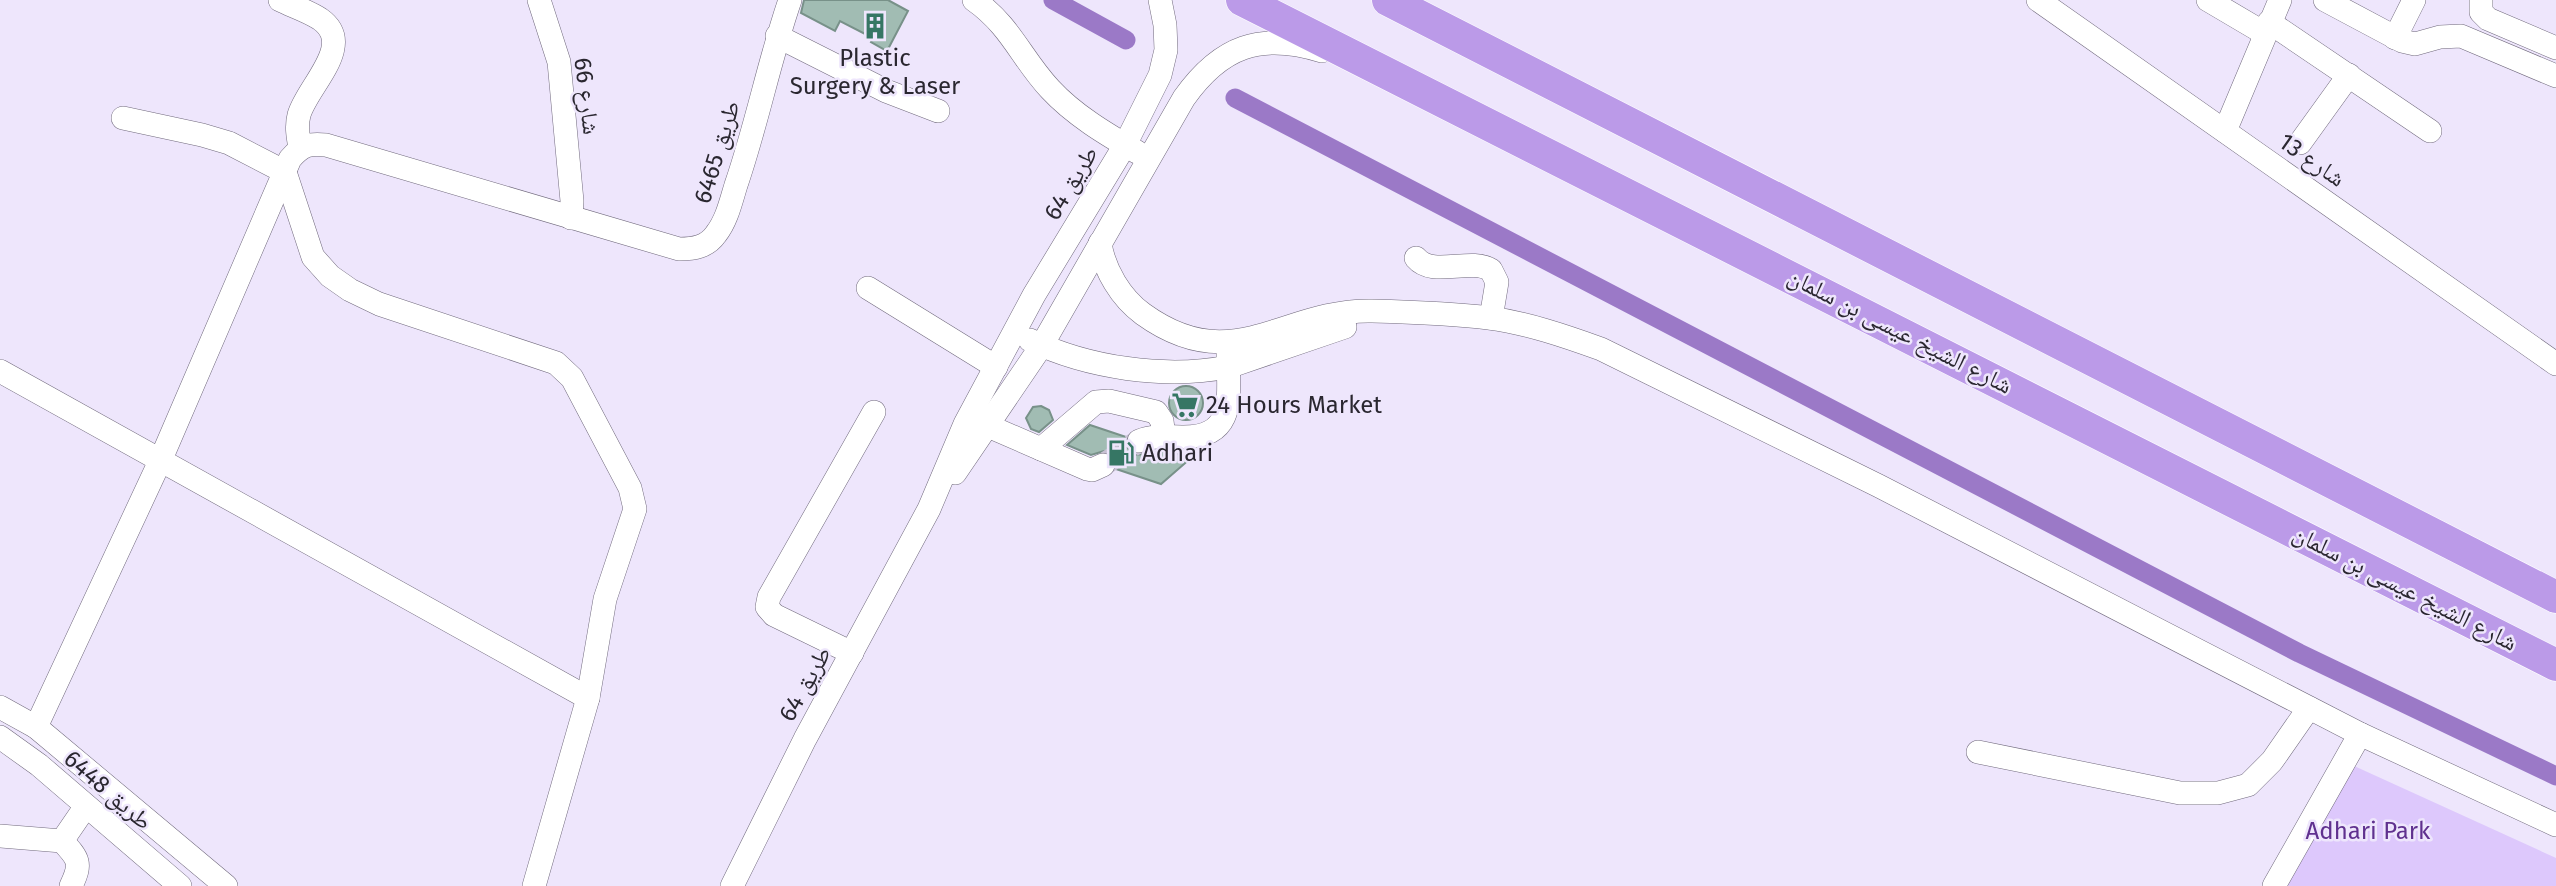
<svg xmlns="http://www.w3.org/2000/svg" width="2556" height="886" viewBox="0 0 2556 886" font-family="'Fira Sans','Noto Naskh Arabic',sans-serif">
<rect width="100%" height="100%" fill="#eee6fc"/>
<polygon fill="#ddc8fc" points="2352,765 2556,858 2556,886 2277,886"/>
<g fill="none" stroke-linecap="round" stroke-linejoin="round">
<g stroke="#9b79c7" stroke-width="19">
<polyline points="1053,0 1126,40"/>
<polyline points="1235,98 2299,653 2556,776"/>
</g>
</g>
<g fill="#a1bcb3" stroke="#789189" stroke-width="2">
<polygon points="804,0 888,0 908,11 887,51 871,42 873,38 840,21 835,31 801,13"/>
<circle cx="1186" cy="403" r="17"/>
<polygon points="1041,406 1049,410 1053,420 1039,432 1031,429 1026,418 1033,407"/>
<polygon points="1090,425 1126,437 1126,446 1136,455 1168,451 1191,458 1161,484 1116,469 1116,460 1111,453 1104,451 1091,455 1067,445"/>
</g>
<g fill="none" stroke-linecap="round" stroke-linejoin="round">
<polyline stroke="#c7c0d3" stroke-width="23" stroke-dasharray="23 11" stroke-linecap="butt" points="1103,465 1139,441"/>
<g stroke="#716a7d" stroke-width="24">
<g id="minor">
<path d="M280,0C292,6 308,11 320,19C357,45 307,86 299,115C296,126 298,137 300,148"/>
<polyline points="539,0 559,62 572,201 571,218"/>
<path d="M974,0C1011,26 1021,58 1050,89C1074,115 1106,134 1137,152"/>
<polyline points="2038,0 2556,364"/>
<polyline points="2208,0 2264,33"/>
<polyline points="2325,0 2402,41 2415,44 2440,37 2461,36 2556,76"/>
<polyline points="2481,0 2481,12 2488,19 2556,48"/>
<polyline points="2269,22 2430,131"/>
<polyline points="777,36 886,91 938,111"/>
<polyline points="2395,38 2414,0"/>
<polyline points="123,118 202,135 229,143 285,172 313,257 330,276 350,290 379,304 556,363 572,378 630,488 635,509 605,599 588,698 534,886"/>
<polyline points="2225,131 2280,0"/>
<polyline points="2300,143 2349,75"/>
<path d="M1100,243C1104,270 1121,298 1143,314C1233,379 1283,309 1372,311C1411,312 1450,313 1489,318C1527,323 1565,336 1601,349L1879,486L2360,734L2556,825"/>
<path d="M1416,258C1433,278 1470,257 1491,270L1497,282L1491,318"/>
<polyline points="868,288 996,367"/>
<path d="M1030,340C1088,368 1165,379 1228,367L1345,327"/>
<polyline points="0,371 588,698"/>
<polyline points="988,426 1087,469 1092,470 1103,465"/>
<path d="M1139,441C1153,435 1168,437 1182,437C1238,438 1228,394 1228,353"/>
<polyline points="1041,449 1096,402 1109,401 1156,412 1162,421 1164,437"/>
<path d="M955,473L1042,345L1184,98C1221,46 1260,32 1322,51"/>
<polyline points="852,653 774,615 767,607 769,597 874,412"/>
<polyline points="0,707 36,727 226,886"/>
<path d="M36,727L161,459L290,159C302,145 309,143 326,145L679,249C694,249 707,247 716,234C727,220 731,201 736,185C757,124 769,61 790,0"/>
<polyline points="0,737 39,765 180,886"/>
<polyline points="1978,752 2180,793 2218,793 2248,785 2272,761 2309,708"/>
<path d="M0,836L62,841C79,859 82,863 71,886"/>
<polyline points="62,841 86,806"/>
<polyline points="732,886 805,739 929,509 965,424 1034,295 1125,145 1160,75 1166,50 1165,25 1160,0"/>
<polyline points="2274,886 2360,734"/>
</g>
</g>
<g stroke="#fff" stroke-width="33">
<g id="highway">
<polyline points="1242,0 2556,665"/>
<polyline points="1388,0 2556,597"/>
</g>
</g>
<use href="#minor" stroke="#fff" stroke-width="23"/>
<use href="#highway" stroke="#bb9ae8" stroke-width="32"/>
</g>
<defs>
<g id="building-bare" transform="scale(2.1)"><path d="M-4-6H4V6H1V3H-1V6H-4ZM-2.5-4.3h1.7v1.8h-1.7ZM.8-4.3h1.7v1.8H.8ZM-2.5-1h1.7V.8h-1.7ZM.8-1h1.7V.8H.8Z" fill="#367664" stroke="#eee6fc" stroke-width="2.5" paint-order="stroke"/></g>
<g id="supermarket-bare" transform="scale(2.1)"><path d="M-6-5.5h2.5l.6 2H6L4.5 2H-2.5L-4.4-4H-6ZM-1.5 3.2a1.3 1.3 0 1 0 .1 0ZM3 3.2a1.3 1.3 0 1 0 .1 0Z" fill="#367664" stroke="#eee6fc" stroke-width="2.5" paint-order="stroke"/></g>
<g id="fuel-bare" transform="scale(2.1)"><path d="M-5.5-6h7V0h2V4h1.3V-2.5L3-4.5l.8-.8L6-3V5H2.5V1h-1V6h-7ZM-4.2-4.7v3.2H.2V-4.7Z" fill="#367664" stroke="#eee6fc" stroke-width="2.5" paint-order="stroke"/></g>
</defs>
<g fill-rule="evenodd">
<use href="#building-bare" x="875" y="26"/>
<use href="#supermarket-bare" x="1185" y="405"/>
<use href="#fuel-bare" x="1121" y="453"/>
</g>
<g text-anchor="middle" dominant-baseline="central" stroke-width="5" stroke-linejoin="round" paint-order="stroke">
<g font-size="24" fill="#2a2730" stroke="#eee6fc" text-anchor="start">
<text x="875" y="58" text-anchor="middle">Plastic<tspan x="875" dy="28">Surgery &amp; Laser</tspan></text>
<text x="1206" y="405">24 Hours Market</text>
<text x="1142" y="453">Adhari</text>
</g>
<g font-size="24" fill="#2a2730" stroke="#eee6fc">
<text transform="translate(587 96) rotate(83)">شارع 66</text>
<text transform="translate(717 152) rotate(-73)">طريق 6465</text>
<text transform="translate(2312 160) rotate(35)">شارع 13</text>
<text transform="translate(1071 183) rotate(-59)">طريق 64</text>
<text transform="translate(1900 331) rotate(27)">شارع الشيخ عيسى بن سلمان</text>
<text transform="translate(2405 588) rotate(27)">شارع الشيخ عيسى بن سلمان</text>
<text transform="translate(805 684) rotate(-61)">طريق 64</text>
<text transform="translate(108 790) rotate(41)">طريق 6448</text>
</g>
<g font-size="24" fill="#60318f" stroke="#eee6fc">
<text x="2368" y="831">Adhari Park</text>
</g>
</g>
</svg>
